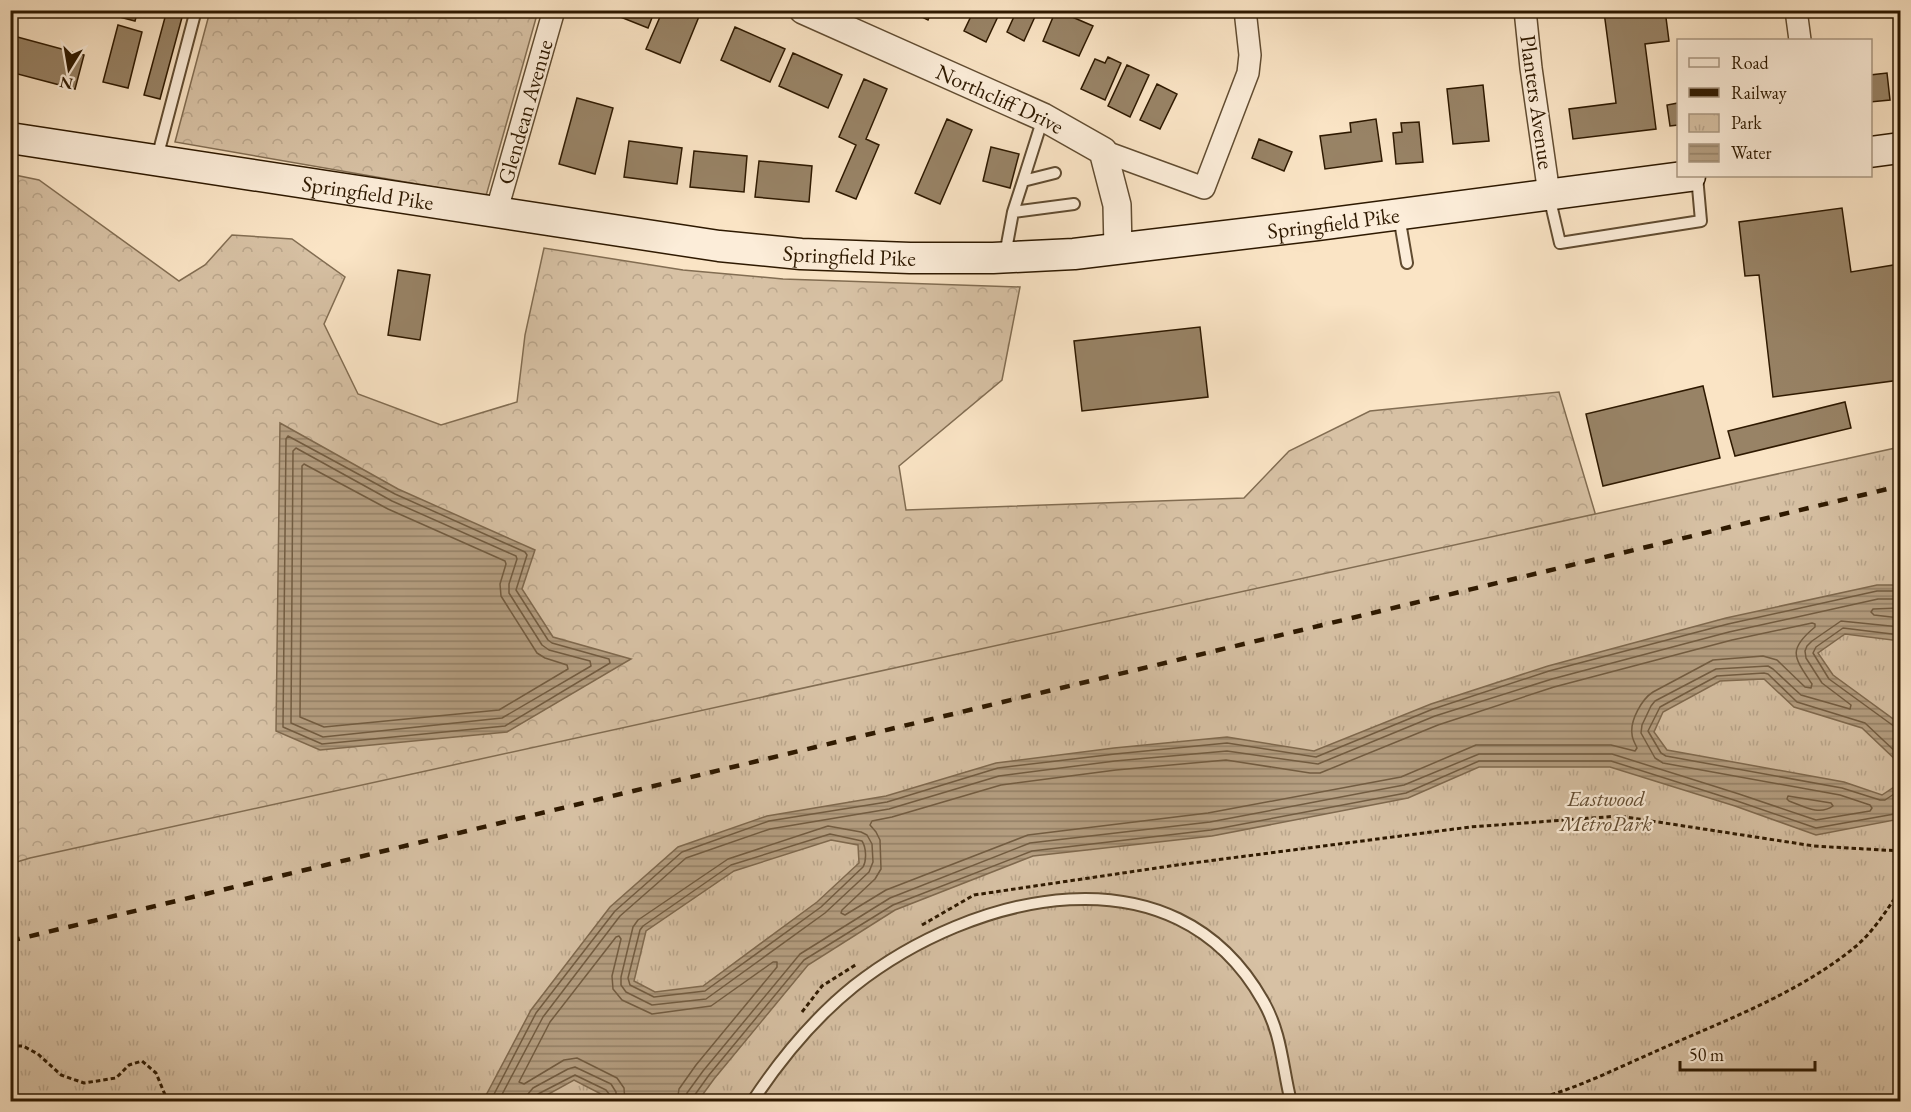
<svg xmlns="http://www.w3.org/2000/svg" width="1911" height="1112" font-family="'EB Garamond',serif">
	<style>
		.forest { fill: url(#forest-crowns); stroke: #826d52; stroke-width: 1.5 }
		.park { fill: url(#park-tufts); stroke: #826d52; stroke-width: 1.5 }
		.water { fill: url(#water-rules); stroke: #7f694e; stroke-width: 1.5; fill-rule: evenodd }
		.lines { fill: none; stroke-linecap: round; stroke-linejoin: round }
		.shore { stroke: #725c41; stroke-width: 1.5 }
		.building { fill: #988366; stroke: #2e1900; stroke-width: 1.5 }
		.service-casing { stroke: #614c31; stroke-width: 14 }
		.minor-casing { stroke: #614c31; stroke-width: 24 }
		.tertiary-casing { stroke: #614c31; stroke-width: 30 }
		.secondary-casing { stroke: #2e1900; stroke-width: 33 }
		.path { stroke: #2e1900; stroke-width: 3; stroke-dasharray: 4.5 3; stroke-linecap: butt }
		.service { stroke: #fcedd9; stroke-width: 10 }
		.minor { stroke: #fcedd9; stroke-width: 21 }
		.tertiary { stroke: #fcedd9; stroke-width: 27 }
		.secondary { stroke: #fcedd9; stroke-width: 30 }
		.rail { stroke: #2e1900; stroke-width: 4.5; stroke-dasharray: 10 10; stroke-linecap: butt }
		.labels { text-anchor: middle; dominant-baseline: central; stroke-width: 4.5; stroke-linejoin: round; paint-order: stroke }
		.street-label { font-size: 22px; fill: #2e1900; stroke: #fcedd9 }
		.park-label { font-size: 22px; font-style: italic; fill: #614b31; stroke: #fcedd9 }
	</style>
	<defs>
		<pattern id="forest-crowns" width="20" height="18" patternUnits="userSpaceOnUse" patternTransform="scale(1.5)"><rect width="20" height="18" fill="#d7c1a4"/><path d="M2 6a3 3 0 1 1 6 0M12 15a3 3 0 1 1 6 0" fill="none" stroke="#b9a58b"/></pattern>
		<pattern id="park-tufts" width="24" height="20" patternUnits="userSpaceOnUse" patternTransform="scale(1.5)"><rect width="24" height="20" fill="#d7c1a4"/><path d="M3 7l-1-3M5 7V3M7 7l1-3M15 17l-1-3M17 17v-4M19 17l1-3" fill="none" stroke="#b9a58b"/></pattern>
		<pattern id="water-rules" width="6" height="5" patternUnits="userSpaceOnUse" patternTransform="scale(1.5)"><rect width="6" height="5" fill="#b59f82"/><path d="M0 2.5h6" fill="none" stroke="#948168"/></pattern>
	</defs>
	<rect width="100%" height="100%" fill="#fae4c5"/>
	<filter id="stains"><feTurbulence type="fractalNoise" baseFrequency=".00333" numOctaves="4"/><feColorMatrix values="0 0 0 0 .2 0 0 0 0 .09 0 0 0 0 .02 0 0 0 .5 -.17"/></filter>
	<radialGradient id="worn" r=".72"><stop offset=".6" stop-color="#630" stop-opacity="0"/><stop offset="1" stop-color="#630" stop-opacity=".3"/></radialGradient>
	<path class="forest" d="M210,11H538L486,196L175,142Z
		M10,174L39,180L179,281L205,265L232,235L292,239L345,277L324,324L358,394L441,425L517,402L525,335L544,248L683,270L783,279L1020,287L1002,380L899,466L906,510L1244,498L1289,451L1370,411L1559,392L1604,543L11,927Z"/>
	<path class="park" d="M1900,447V1101H11L10,864L30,858Z"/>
	<path class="water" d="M280,423L398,489L535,550L522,589L553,637L631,659L507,732L320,750L276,731Z
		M1877,585H1900V641L1845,634L1818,653L1833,675L1900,724V819L1816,835L1735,806L1610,767H1479L1408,798L1212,836L1033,856L895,910L808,965L714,1079L698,1101H603V1095L574,1080L536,1101H483L531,1010L610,907L678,847L767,816L886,796L996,763L1114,748L1227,737L1314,751L1431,704L1548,666L1726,618ZM1764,679L1794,707L1862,728L1900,764L1897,785L1882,795L1844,782L1667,750L1654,732L1663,712L1720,681ZM831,840L858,845L859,863L817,902L703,986L655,992L634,981L646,931L734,871Z"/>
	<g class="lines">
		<path class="shore" d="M288,436L395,494L525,552L527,555L516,590L548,640L552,643L609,659L610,663L505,726L322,744L283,727L286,439Z
			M296,448L392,501L516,556L517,559L509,584V593L542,645L549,650L590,661L591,666L502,718L323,737L291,723L293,451Z
			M304,464L388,509L505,561L506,564L500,584L501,596L537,653L545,658L567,665L568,669L499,710L324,727L300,717L302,466Z
			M1900,608L1873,609L1871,612L1874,615L1900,618
			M1812,623L1815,624V627C1787,650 1794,657 1812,684L1811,688L1805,687L1777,660L1763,656L1713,660L1653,692C1642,699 1630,720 1632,734C1632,739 1635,743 1637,748L1635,751L1611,745H1476L1401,777L1208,813L1028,835L886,890L845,915L841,913L842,910L875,879L881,869L880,840L876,832L870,825L872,821L892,817L1001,785L1116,770L1226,760L1310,773H1320L1438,725L1554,687L1732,640Z
			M1900,635L1843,628L1816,647L1813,653L1829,679L1895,727L1900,728
			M1900,756L1865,723L1797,702L1768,674L1764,673L1717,676L1660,707L1648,731L1661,753L1666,756L1842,788L1880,800H1885L1900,790
			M1788,796L1831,803L1833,806C1819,816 1803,806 1789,801L1787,799Z
			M828,826L861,832L867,835L872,844L873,862L869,872L825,913L706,999L652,1005L626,992L621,985V977L633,927L638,920L728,859Z
			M830,834L862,841C866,847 867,860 863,867L821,907L705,991L654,997L630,985L628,978L640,930L643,926L731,865Z
			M490,1102L536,1013L615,911L682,852L769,821L887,802L998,768L1115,754L1227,743L1316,757L1433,709L1549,671L1728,624L1877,591H1900
			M498,1102L543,1017L620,916L686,858L770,829L889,809L999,776L1115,761L1227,751L1318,764L1435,716L1552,679L1729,632L1878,599H1900
			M527,1102L528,1094L533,1088L568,1069L575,1067L611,1084L616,1092V1102
			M534,1102L535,1097L538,1094L575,1075L606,1090L609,1094V1102
			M625,1102L624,1088L617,1078L577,1058L564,1060L524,1084L519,1082L550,1022L616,937L619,936L621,939L612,976L613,989L622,1000L652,1014L711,1006L773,962H777V967L696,1065L679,1089L677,1102
			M686,1102L687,1093L703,1071L800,954L890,898L1030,843L1210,822L1404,785L1479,754H1612L1739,794L1816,820L1870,811L1872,808L1870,805L1840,795L1663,763L1655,758L1641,733L1642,725L1651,706L1655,701L1716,669L1768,666L1773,669L1801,695L1850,709L1851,705L1822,683L1806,658L1805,651L1807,646L1812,641L1841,621L1900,627
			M693,1102L694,1096L709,1075L804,960L893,905L1032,851L1211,830L1406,793L1479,761H1611L1737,801L1816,828L1900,813"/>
	</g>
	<path class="building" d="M109,10H138L135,21L108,14Z
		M167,10H184L160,99L144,95Z
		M603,10H655L648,28Z
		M663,10H693L700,14L680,63L646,49Z
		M908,10H932L928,20Z
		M974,10H1001L986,42L964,31Z
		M1017,10H1038L1024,41L1007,32Z
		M1056,10L1093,26L1079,56L1043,41Z
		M1280,10H1313V11L1281,15Z
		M1620,10H1665L1669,41L1645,44L1656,129L1573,139L1569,109L1616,103L1604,12Z
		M118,25L142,32L128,88L103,82Z
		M735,27L785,49L770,82L721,60Z
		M10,35L84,55L75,89L10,72Z
		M793,53L842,75L828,108L779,86Z
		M1108,57L1121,63L1105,100L1081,89L1095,59L1105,63Z
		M1127,65L1149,75L1130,117L1108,106Z
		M1887,73L1890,100L1870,102V75Z
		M1900,74V102H1897L1894,75Z
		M864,79L887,89L866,139L879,145L856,199L836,191L856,145L839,137Z
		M1157,84L1177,94L1160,129L1140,120Z
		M1483,85L1489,141L1453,144L1447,89Z
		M577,98L613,108L595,174L559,164Z
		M1678,103V125L1670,126L1667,105Z
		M947,119L972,130L940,204L915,193Z
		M1376,119L1382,161L1325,169L1320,136L1351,132L1350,123Z
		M1419,122L1423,162L1396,164L1393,133L1402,132L1401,123Z
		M1259,139L1292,152L1284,171L1252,158Z
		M629,141L682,148L677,184L624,177Z
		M991,147L1019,154L1010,188L983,181Z
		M694,151L747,156L744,192L690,187Z
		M759,161L812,166L809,202L755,197Z
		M1842,208L1851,272L1900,264V380L1773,397L1759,275L1745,276L1739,222Z
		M398,270L430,275L420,340L388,335Z
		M1200,327L1208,397L1082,411L1074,341Z
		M1703,386L1720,458L1603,486L1586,414Z
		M1845,402L1851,428L1735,456L1728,431Z"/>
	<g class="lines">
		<g class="service-casing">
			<path id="service" d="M1043,118L1023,181L1055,173
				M157,158L196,10
				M1549,196L1560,243L1701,221L1697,176
				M1013,212L1023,181
				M1399,216L1407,263
				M1005,255L1013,212L1074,204
				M752,1102C781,1058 813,1019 854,986C972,893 1174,843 1263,1001C1282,1034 1282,1066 1291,1102"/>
		</g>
		<g class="minor-casing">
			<path id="minor" d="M1525,10L1531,68L1549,194
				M1796,10L1800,40
				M1103,151L1204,188L1248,73L1250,55L1245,10
				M496,213L554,10"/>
		</g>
		<g class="tertiary-casing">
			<g id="tertiary">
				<path id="s1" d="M803,10L1043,117L1103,151L1117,205L1118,249"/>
			</g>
		</g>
		<g class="secondary-casing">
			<g id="secondary">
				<path id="s2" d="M10,138L719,246L801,254L910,258H993L1074,254L1317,225L1690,176"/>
				<path d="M1870,152L1900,148"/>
			</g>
		</g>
		<path class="path" d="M922,925L974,895L1177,865L1470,827L1619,816L1814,846L1900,851
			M802,1012L822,986L857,964
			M10,1046H23L38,1054L61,1075L84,1083L116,1078L129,1065L142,1061L156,1073L168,1102
			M1522,1102C1566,1094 1613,1070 1654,1052C1721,1022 1798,994 1855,947C1874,931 1887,910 1900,890"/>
		<use href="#service" class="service"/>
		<use href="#minor" class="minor"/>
		<use href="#tertiary" class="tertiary"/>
		<use href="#secondary" class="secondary"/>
		<path class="rail" d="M10,941L1900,486"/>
	</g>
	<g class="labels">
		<g class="street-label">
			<text stroke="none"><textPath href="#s1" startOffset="216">Northcliff Drive</textPath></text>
			<text transform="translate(1537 102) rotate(82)">Planters Avenue</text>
			<text transform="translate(525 112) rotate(-74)">Glendean Avenue</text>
			<text stroke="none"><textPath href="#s2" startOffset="362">Springfield Pike</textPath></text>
			<text stroke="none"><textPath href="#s2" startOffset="1334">Springfield Pike</textPath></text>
			<text stroke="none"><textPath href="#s2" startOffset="848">Springfield Pike</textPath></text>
		</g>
		<g class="park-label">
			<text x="1606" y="798">Eastwood<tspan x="1606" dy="25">MetroPark</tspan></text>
		</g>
	</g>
	<rect width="1911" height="1112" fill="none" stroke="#fae4c5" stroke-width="36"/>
	<rect x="12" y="12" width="1887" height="1088" fill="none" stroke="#2e1900" stroke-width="3"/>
	<rect x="18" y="18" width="1875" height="1076" fill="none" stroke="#2e1900" stroke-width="1.5"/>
	<rect x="1677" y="39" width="195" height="138" fill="#fcedd9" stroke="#aa9882" stroke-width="1.5"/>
	<rect x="1689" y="58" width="30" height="9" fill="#fcedd9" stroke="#aa9882" stroke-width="1.5"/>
	<text x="1731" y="69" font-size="18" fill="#2e1900">Road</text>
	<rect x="1689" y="88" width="30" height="9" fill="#2e1900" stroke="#aa9882" stroke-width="1.5"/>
	<text x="1731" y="99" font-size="18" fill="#2e1900">Railway</text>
	<rect x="1689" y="114" width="30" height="18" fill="url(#park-tufts)" stroke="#aa9882" stroke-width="1.5"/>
	<text x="1731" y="129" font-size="18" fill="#2e1900">Park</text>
	<rect x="1689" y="144" width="30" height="18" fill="url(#water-rules)" stroke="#aa9882" stroke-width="1.5"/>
	<text x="1731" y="159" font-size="18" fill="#2e1900">Water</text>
	<g transform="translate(69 69) rotate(191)" stroke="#fcedd9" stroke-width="4.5" paint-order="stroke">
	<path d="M0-4.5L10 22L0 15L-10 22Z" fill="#2e1900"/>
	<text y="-9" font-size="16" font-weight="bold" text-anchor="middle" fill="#2e1900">N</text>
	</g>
	<path d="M1680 1061v9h135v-9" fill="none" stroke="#2e1900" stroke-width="3"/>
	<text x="1689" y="1061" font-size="18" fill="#2e1900" stroke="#fcedd9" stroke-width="4.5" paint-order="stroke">50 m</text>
	<rect width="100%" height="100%" filter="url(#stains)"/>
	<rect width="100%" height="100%" fill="url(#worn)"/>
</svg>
